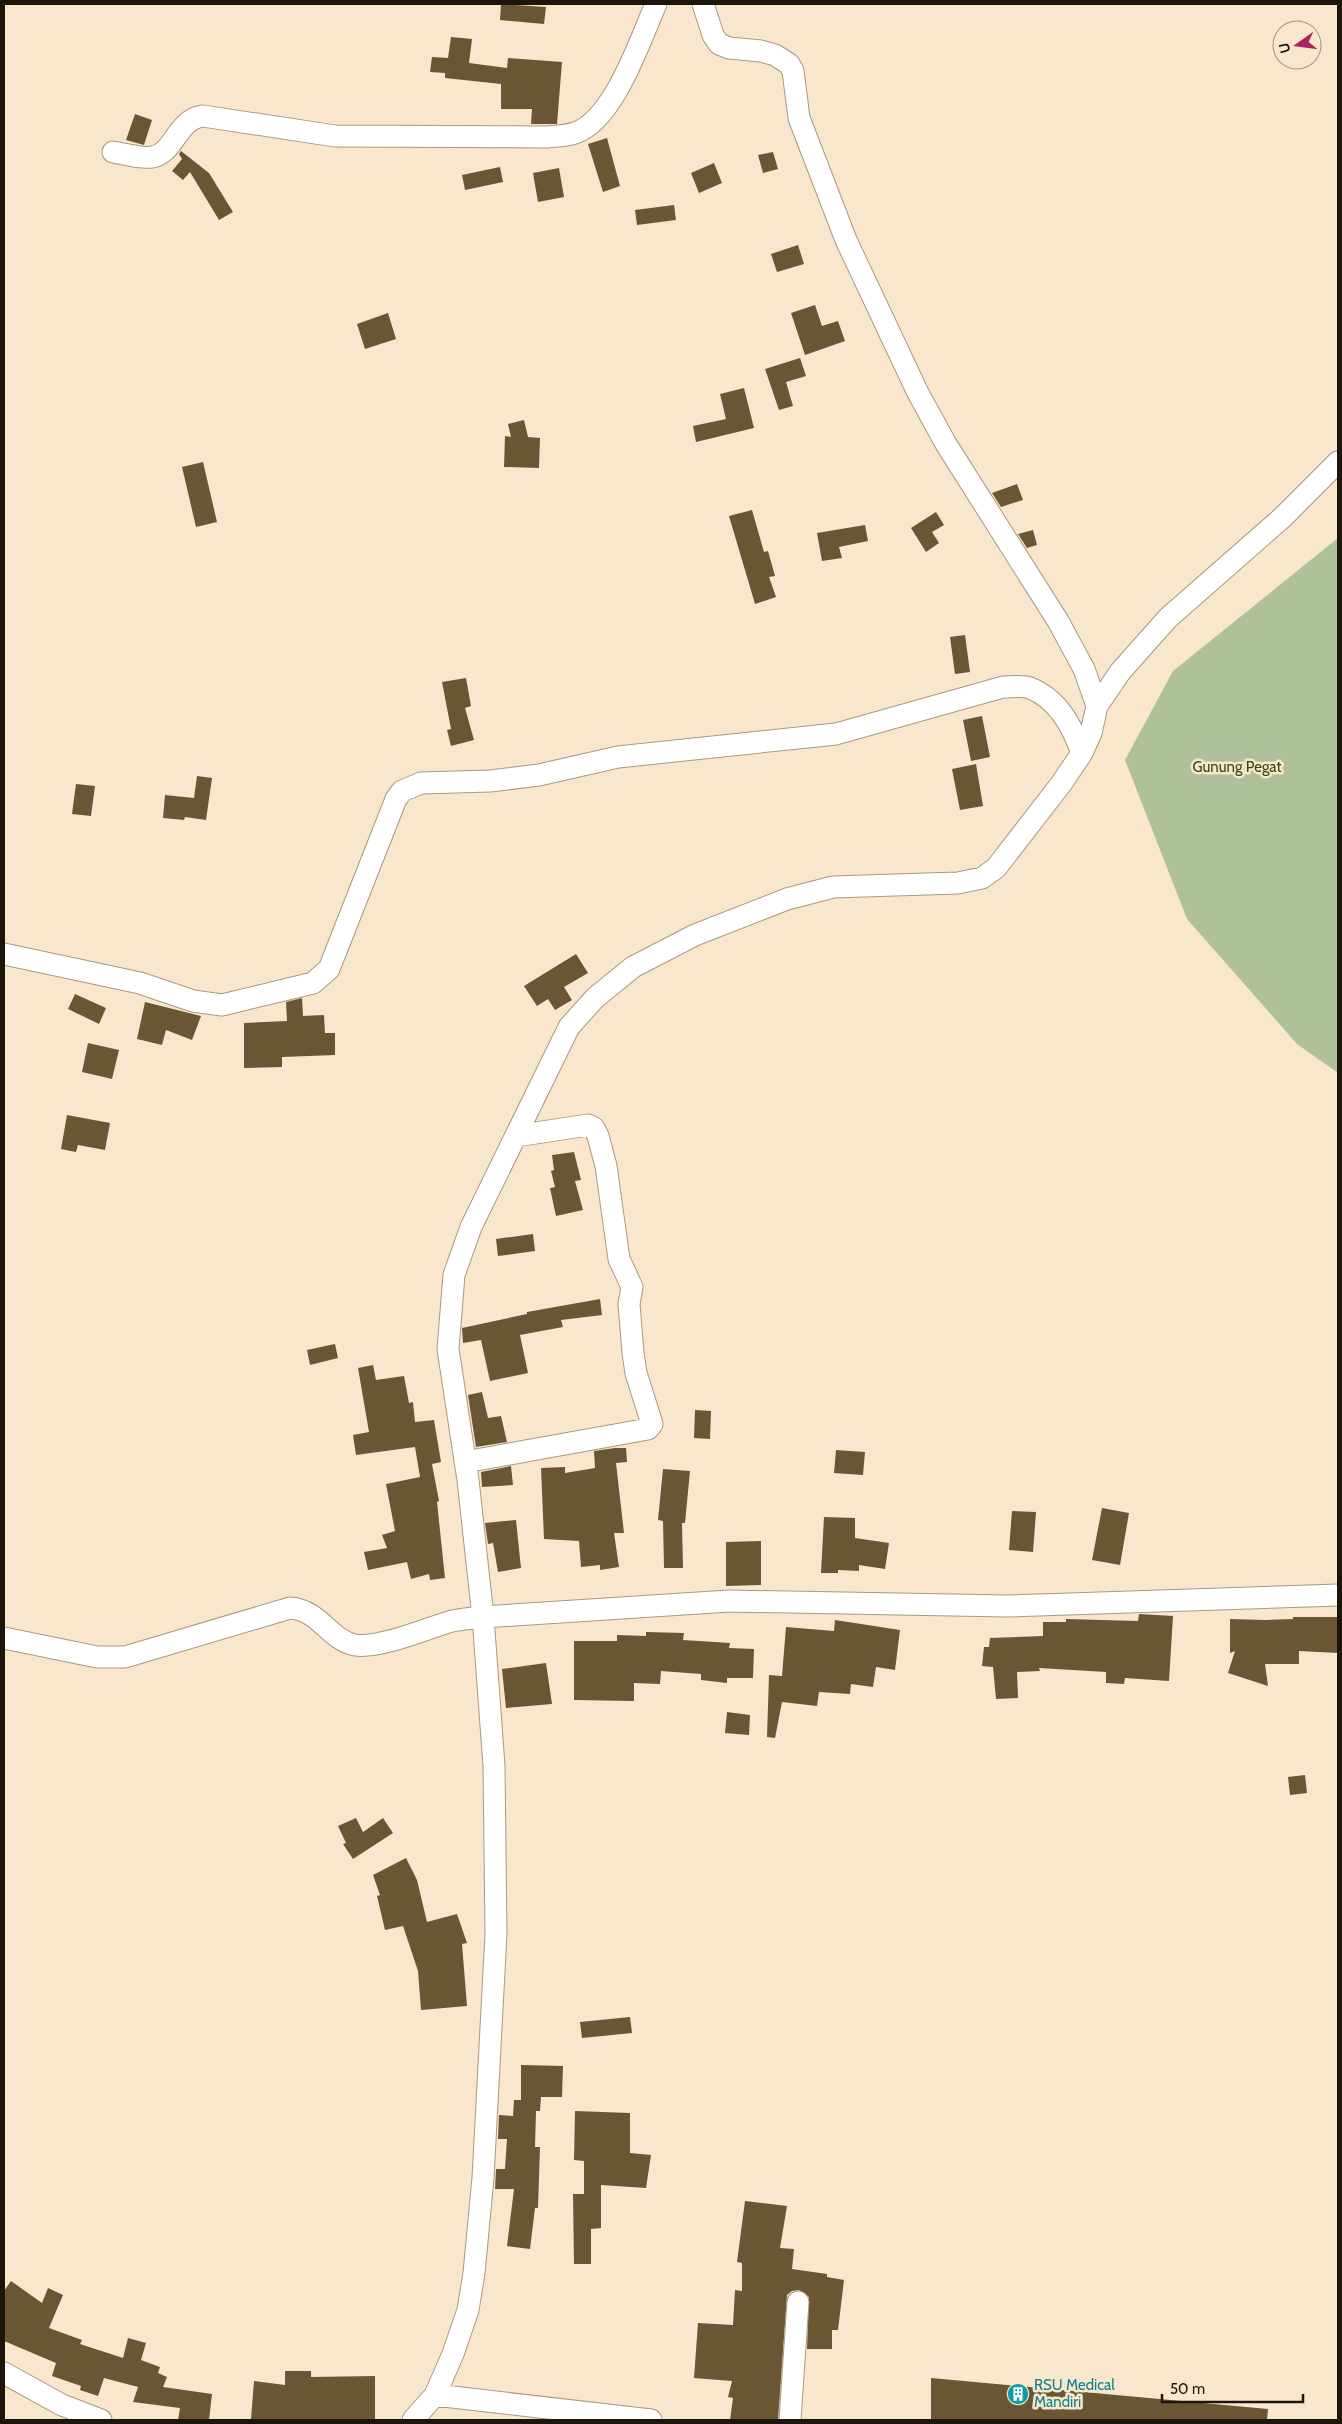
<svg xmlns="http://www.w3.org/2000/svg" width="1342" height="2424" font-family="Cabin,sans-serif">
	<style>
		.forest { fill: #afc19a }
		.building { fill: #6b5633 }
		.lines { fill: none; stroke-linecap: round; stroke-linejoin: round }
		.minor-casing { stroke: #a89980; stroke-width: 23 }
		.minor { stroke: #fff; stroke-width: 21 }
		.labels { text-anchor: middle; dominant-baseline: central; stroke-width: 5; stroke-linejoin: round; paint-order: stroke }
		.park-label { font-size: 15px; fill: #33480b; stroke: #f8e7cd }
		.culture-label { font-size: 15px; fill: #0d838f; stroke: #f8e7cd; text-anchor: start }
	</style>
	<rect width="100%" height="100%" fill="#f8e7cd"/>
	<path class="forest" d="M1338,538V1073L1297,1044L1187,919L1125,760L1173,671Z"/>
	<path class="building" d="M501,4L546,7L544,24L500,20Z
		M451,37L472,39L469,63L507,68L508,58L562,62L557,124H531L532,109H501V84L445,78V73L430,72L432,57L448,58Z
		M135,114L152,120L144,145L126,140Z
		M607,138L620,186L603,192L588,144Z
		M181,151L209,173L233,212L219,220L190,172L183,180L172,171L182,159L179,154Z
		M773,152L778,169L763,173L758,155Z
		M714,163L722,183L699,193L691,173Z
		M500,167L503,182L465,190L462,175Z
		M559,168L564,197L538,202L533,173Z
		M674,205L676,220L637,225L635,210Z
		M798,245L804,264L777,272L771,254Z
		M815,305L822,326L838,321L845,341L805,355L791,313Z
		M388,313L396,339L365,349L357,324Z
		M800,358L806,376L786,382L793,406L779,410L765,369Z
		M744,388L754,428L696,442L693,426L726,419L720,394Z
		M524,420L528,437L540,438L539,468L504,467L505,436L511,437L508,424Z
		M203,462L217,522L196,527L182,467Z
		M1017,484L1023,500L1001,507L992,493Z
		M752,510L764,552L768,551L775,576L769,577L776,597L755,604L729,516Z
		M936,512L944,525L932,532L939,543L926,552L911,528Z
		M865,525L868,541L839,547L842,558L822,561L817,533Z
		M1033,530L1037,545L1027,548L1018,534Z
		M965,635L970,672L955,674L950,637Z
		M466,678L471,706L465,708L474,740L451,746L447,730L451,729L442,682Z
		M982,716L990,757L971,761L963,720Z
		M976,764L983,806L960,810L952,769Z
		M197,776L212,778L206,820L185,817L184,820L163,818L165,795L194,798Z
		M76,784L95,786L91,816L72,814Z
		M576,954L588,973L564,987L572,1000L555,1010L548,999L537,1006L524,986Z
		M75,994L106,1008L99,1024L68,1009Z
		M302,998L303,1016L324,1015L325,1033H335V1055L282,1057V1067L244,1068V1023L287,1021L286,1002Z
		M145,1002L201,1016L192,1040L166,1030L162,1045L137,1039Z
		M88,1043L119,1050L112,1079L82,1072Z
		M67,1115L110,1123L105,1150L78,1145L76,1152L61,1149Z
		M574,1152L581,1180L575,1181L583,1210L556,1216L550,1188L555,1187L551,1171L554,1170L552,1155Z
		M533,1234L535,1251L498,1256L496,1239Z
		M600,1299L602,1315L561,1320L563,1327L520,1335L528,1373L490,1381L481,1340L463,1343L462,1328L527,1314V1312Z
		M335,1344L338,1358L310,1365L307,1350Z
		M373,1365L376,1380L404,1376L409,1403L413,1402L415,1422L434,1420L441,1462L432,1464L439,1501L437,1502L445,1578L430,1580L429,1574L411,1579L407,1562L368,1570L364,1552L387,1548L382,1535L395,1531L386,1484L420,1477L415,1447L356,1455L353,1435L369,1432L358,1368Z
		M482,1392L488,1418L501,1416L507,1442L476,1447L468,1395Z
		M695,1410L711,1411L710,1439L694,1438Z
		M615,1448H626L627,1462L616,1463L624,1533H614L619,1567L600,1570V1565L581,1567L579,1541L544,1539L541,1468L565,1467V1473L595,1468L594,1451Z
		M836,1450L865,1452L863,1475L834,1473Z
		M511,1466L513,1485L482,1487L481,1472Z
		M663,1469L690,1471L685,1523H682L683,1568H664L663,1521L658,1520Z
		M1102,1508L1129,1513L1120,1565L1092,1560Z
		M1012,1511L1036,1512L1033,1552L1009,1550Z
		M824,1517L855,1518V1538L889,1543L885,1569L859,1565V1571L838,1570V1573H821Z
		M516,1520L521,1568L498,1572L493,1543L488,1544L485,1523Z
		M761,1541V1585L726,1586V1542Z
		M1139,1614L1173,1616L1169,1681L1125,1678L1124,1684L1106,1683V1672L1039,1668L1040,1671L1017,1672L1018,1698L996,1699L993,1667L982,1666L984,1647H989L990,1638L1043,1636V1622H1066V1619L1138,1621Z
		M1293,1617H1338V1653L1299,1651V1664H1265L1268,1686L1228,1673L1235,1651L1230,1653V1619L1265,1620L1293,1619Z
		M835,1620L900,1630L895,1670L876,1667L873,1687L851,1684L850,1694L819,1692L817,1706L782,1702L775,1738L767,1737L769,1675L782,1676L786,1627L834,1631Z
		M646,1632L684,1633L683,1640L730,1643L729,1648L754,1649L753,1678H727V1683L701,1680V1674L661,1671L660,1684L634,1683V1701L574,1700V1641H617V1635L646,1636Z
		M546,1663L552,1704L506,1708L502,1669Z
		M727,1712L750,1715L749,1735L725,1733Z
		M1305,1775L1307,1793L1290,1795L1288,1777Z
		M356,1818L363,1832L383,1818L393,1833L353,1859L343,1844L346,1843L338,1826Z
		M406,1858L417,1880L427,1922L457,1914L467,1943L462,1944L467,2006L421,2010L418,1971L403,1926L385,1930L377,1896L380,1895L373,1875Z
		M630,2017L632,2033L582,2038L580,2022Z
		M521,2065L563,2066L562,2097H541L540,2111H536L535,2147H540L538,2208H535L530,2249L507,2246L514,2189H495L496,2169H505L507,2139H498L499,2115L513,2116L514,2100H521Z
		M575,2111L630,2113V2153L651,2155L646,2188L601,2185V2228L591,2229V2264H574L573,2194H584V2161L574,2160Z
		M745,2201L787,2206L780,2248L794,2249L792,2269L827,2274V2277L844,2280L838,2330H832V2349H807L809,2297L799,2290L792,2291L787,2295L778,2420H730L733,2398L728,2397L732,2381L694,2378L698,2323L733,2325L735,2290L742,2291V2263L737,2262Z
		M11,2281L42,2303L48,2288L63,2295L49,2328L82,2340L80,2344L123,2358L128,2338L146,2343L141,2360L160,2367L158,2373L167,2377L163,2387L212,2394L209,2420H178L180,2408L133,2402L138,2387L104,2378L98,2396L80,2390L81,2386L52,2376L56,2363L4,2341V2291Z
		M285,2371H311V2377L375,2376V2420L251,2419L254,2381L285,2385Z
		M931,2378L1268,2409L1267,2420H931Z"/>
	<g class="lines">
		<g class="minor-casing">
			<path id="minor" d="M113,152C125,154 141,159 152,157C174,154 177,119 203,116L335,136L548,137C557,136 566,136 575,133C614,120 640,40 656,4
				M1097,706L1120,672L1168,618L1283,517L1338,462
				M4,954L140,983L193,1001L222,1005L313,983L329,969L396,799L402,791L421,783L490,781L539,775L618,757L836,734L1003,687C1011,687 1022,685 1030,688C1058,699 1072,726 1082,753
				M465,1462L648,1429L652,1424L636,1373L633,1353L629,1304L632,1287L619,1259L606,1166L598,1136L594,1128L588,1125L516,1136
				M4,1638L97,1657H125L290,1608C320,1610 329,1640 355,1645C379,1649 428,1628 452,1621C462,1619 473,1618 483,1617L729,1601L1007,1606L1338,1595
				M4,2373L62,2405L101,2420
				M435,2395L651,2420
				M413,2420L435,2395L453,2354L468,2310L474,2273L483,2178L496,1934L494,1766L483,1617L468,1480L448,1349L454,1275L471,1227L569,1027L595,998L633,967L695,935L787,899L833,887L958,883L982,878L996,868L1061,784L1082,753L1091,733L1097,706L1084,669L1058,621L946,444L918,393L846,240L799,118L793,71L789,64L775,55L761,51L729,48L719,44L713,35L703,4
				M790,2420L798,2302"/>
		</g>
		<use href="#minor" class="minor"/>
	</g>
	<defs>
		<g id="building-disc" transform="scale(1.125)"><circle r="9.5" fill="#0f9aa8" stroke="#f8e7cd"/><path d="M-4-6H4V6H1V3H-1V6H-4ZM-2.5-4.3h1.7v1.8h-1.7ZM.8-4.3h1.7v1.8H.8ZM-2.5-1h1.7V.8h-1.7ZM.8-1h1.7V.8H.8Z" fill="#fff"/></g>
	</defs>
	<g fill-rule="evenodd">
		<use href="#building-disc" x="1018" y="2394"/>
	</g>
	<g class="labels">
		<g class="park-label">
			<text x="1237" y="767">Gunung Pegat</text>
		</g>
		<g class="culture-label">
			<text x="1034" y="2385">RSU Medical<tspan x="1034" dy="17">Mandiri</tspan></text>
		</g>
	</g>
	<rect width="1342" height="2424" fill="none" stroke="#1b150c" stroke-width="10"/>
	<g transform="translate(1297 45) rotate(256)"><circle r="24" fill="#f8e7cd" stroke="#a09380"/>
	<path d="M0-4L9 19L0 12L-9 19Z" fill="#ad2261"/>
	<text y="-8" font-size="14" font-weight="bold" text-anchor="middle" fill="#1b150c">U</text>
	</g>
	<path d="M1162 2394v8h141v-8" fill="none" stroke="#1b150c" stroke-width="2.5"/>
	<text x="1170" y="2394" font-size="15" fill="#1b150c" stroke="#f8e7cd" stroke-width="4" paint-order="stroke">50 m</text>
</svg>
